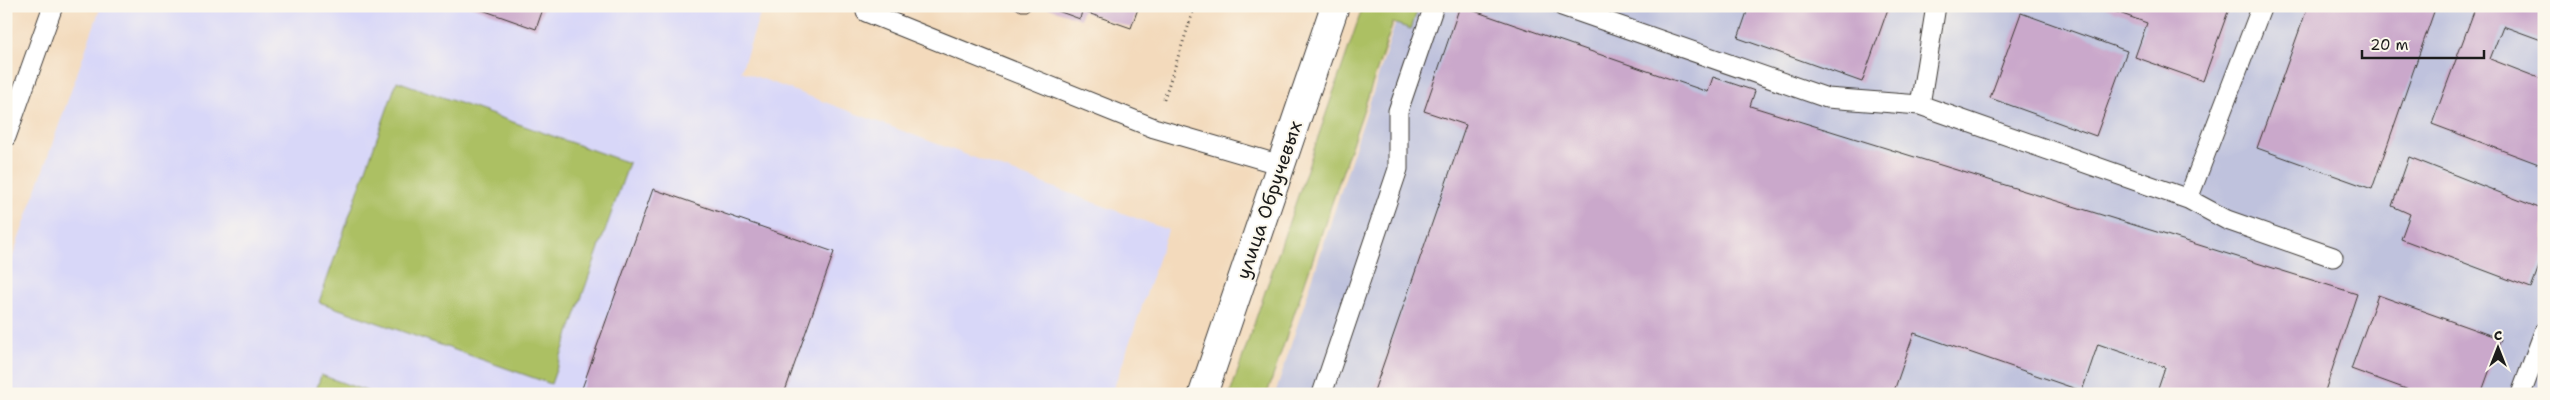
<svg xmlns="http://www.w3.org/2000/svg" width="2550" height="400" font-family="'Shantell Sans',sans-serif">
	<style>
		.built { fill: #d8d7f8 }
		.industrial { fill: #bfc2dd }
		.green { fill: #acc064; stroke: #646e40 }
		.building { fill: #caa8cb }
		.lines { fill: none; stroke-linecap: round; stroke-linejoin: round }
		.lane-casing { stroke: #3c3834; stroke-width: 21 }
		.street-casing { stroke: #3c3834; stroke-width: 30 }
		.path { stroke: #3c3834; stroke-width: 3; stroke-dasharray: 1 4; stroke-linecap: butt }
		.lane { stroke: #fff; stroke-width: 19 }
		.street { stroke: #fff; stroke-width: 28 }
		.labels { text-anchor: middle; dominant-baseline: central; stroke-width: 4; stroke-linejoin: round; paint-order: stroke }
		.street-label { font-size: 19px; fill: #1c1c1c; stroke: #fbf7ec }
	</style>
	<rect width="100%" height="100%" fill="#fbf7ec"/>
	<filter id="ink" filterUnits="userSpaceOnUse"><feTurbulence type="fractalNoise" baseFrequency=".02" numOctaves="2"/><feDisplacementMap in="SourceGraphic" scale="10" xChannelSelector="R" yChannelSelector="G"/><feConvolveMatrix kernelMatrix="1 2 1 2 8 2 1 2 1" color-interpolation-filters="sRGB"/></filter>
	<filter id="wash" filterUnits="userSpaceOnUse"><feTurbulence type="fractalNoise" baseFrequency=".0096" numOctaves="4" result="noise"/><feDisplacementMap in="SourceGraphic" scale="20" xChannelSelector="R" yChannelSelector="G"/><feGaussianBlur stdDeviation="1.12" result="paint"/><feColorMatrix in="noise" values="0 0 0 0 0 0 0 0 0 0 0 0 0 0 0 0 0 1.4 0 .05"/><feComposite in="paint" operator="in"/></filter>
	<g filter="url(#wash)">
		<rect width="100%" height="100%" fill="#f3dabc"/>
		<path class="built" d="M101,6H763L741,71L1168,230L1112,394H6V275Z"/>
		<path class="industrial" d="M1401,6H2544V394H1275Z"/>
		<path class="green" d="M1363,6H1419L1411,29L1393,23L1267,394H1230Z
			M397,81L629,163L551,384L319,302Z
			M321,375L374,394H315Z"/>
		<g id="blocks">
			<path class="building" d="M471,6H544L536,29Z
				M1013,6H1033L1026,11H1020Z
				M1044,6H1139L1131,28L1082,11L1080,19Z
				M1460,6L1708,92L1713,77L1755,91L1750,106L2357,294L2324,394H2156L2165,367L2098,344L2082,391L1914,333L1893,394H1373L1466,125L1424,111Z
				M1749,6H1889L1862,82L1738,38Z
				M2100,6H2230L2203,81L2135,57L2147,23Z
				M2308,6H2436L2372,189L2257,148Z
				M2476,6H2544V41L2503,26L2490,59L2544,80V166L2432,124Z
				M2021,13L2127,51L2096,136L1990,98Z
				M2409,157L2544,210V253L2531,288L2401,239L2410,214L2392,206Z
				M653,189L834,252L784,394H580Z
				M2378,295L2501,339L2481,394H2420L2351,369Z"/>
		</g>
	</g>
	<g filter="url(#ink)">
		<use href="#blocks" fill-opacity="0" stroke="#3c3834" stroke-width="1"/>
		<g class="lines">
			<g class="lane-casing">
				<path id="lane" d="M868,6L866,12L1154,128L1281,165
					M1562,6L1827,98L1920,105L2188,199L2262,6
					M1920,105L1936,6
					M6,137L53,6
					M2188,199L2227,220L2333,257
					M1322,394L1398,169V111L1434,6
					M2521,394L2544,332"/>
			</g>
			<g class="street-casing">
				<path id="street" d="M1203,394L1335,6"/>
			</g>
			<path class="path" d="M1164,99L1195,6"/>
			<use href="#lane" class="lane"/>
			<use href="#street" class="street"/>
		</g>
	</g>
	<g class="labels">
		<g class="street-label">
			<text transform="translate(1269 200) rotate(-71)">улица Обручевых</text>
		</g>
	</g>
	<rect width="2550" height="400" fill="none" stroke="#fbf7ec" stroke-width="25"/>
	<g transform="translate(2498 348)" stroke="#fbf7ec" stroke-width="4" paint-order="stroke">
	<path d="M0-4L9 19L0 12L-9 19Z" fill="#1c1c1c"/>
	<text y="-8" font-size="14" font-weight="bold" text-anchor="middle" fill="#1c1c1c">С</text>
	</g>
	<path d="M2362 50v8h122v-8" fill="none" stroke="#1c1c1c" stroke-width="2.5"/>
	<text x="2370" y="50" font-size="15" fill="#1c1c1c" stroke="#fbf7ec" stroke-width="4" paint-order="stroke">20 m</text>
</svg>
